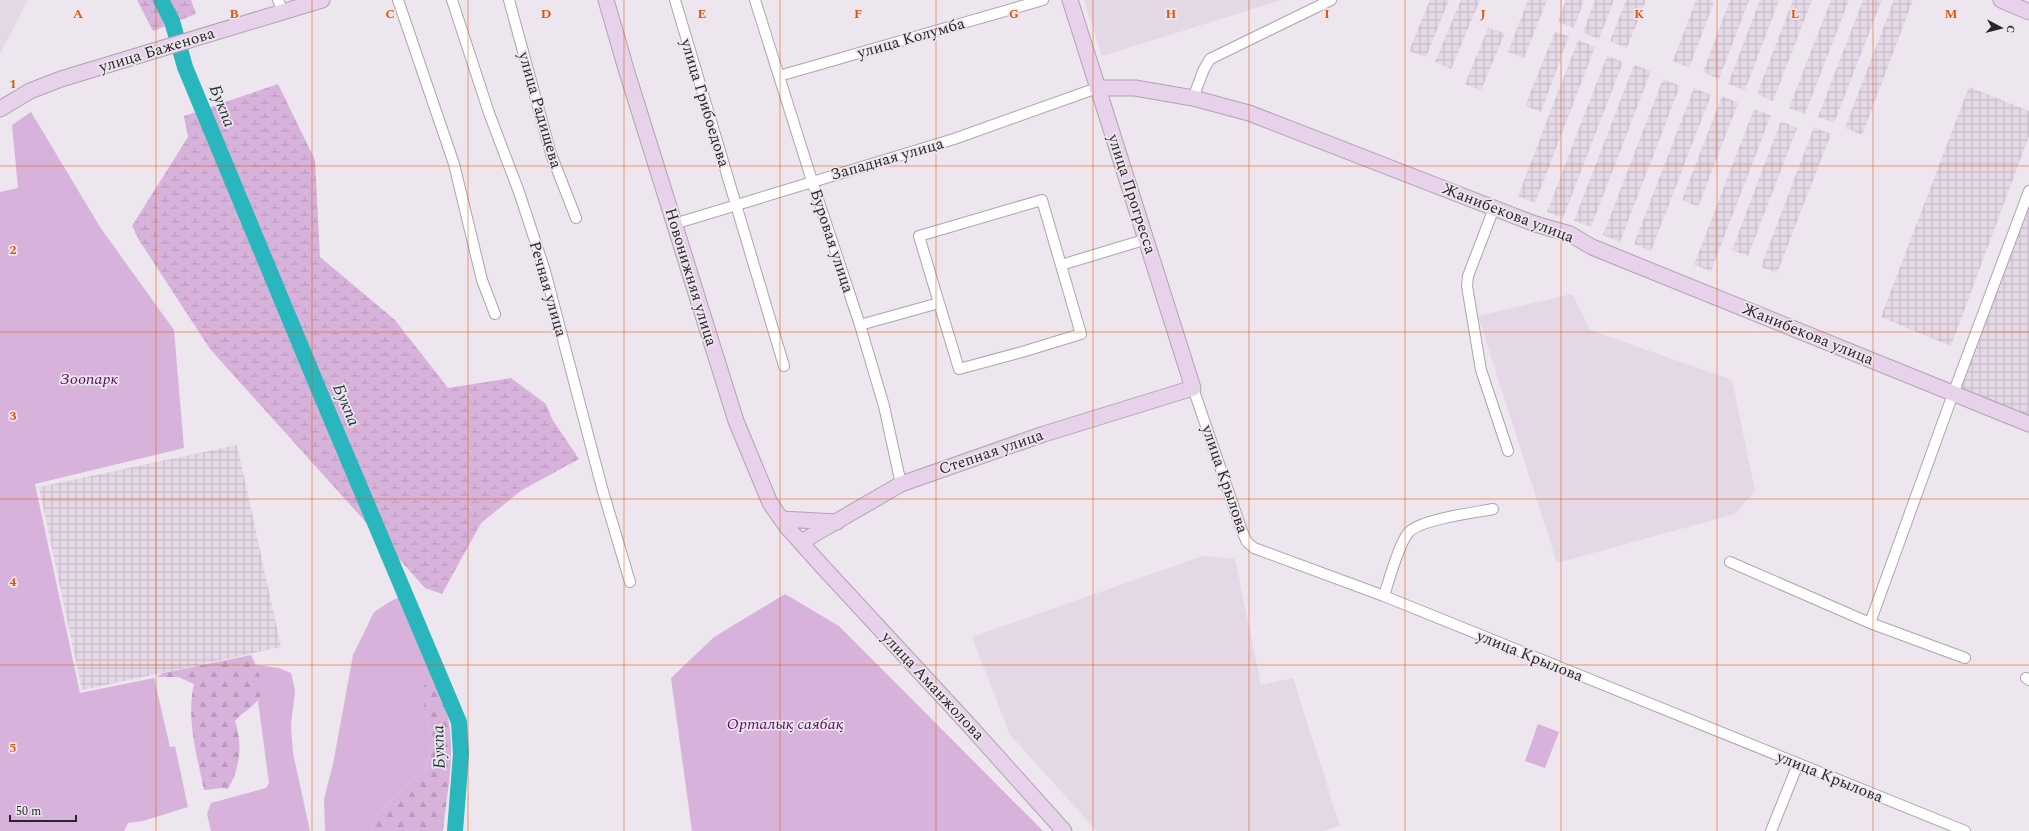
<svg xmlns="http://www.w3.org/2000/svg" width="2029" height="831" font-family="Spectral,serif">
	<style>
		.built { fill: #e4d7e6 }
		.industrial { fill: url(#industrial-grid) }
		.green { fill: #d7b3dc }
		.forest { fill: url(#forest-firs) }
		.wetland { fill: url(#wetland-marsh) }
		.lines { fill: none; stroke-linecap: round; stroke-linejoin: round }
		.river { stroke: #2ab6bd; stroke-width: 16 }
		.street-casing { stroke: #aca5ad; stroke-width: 12 }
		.secondary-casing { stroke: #aca5ad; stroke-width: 17 }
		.street { stroke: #fff; stroke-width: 10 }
		.secondary { stroke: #e8d2eb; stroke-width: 15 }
		.grid { fill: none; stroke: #de560d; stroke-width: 1; stroke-opacity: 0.55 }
		.labels { text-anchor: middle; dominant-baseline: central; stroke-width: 3.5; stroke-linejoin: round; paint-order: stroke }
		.street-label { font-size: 16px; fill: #292629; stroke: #ede6ee }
		.park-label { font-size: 16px; font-style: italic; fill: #540c5f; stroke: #ede6ee }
		.water-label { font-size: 17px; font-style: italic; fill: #1d3435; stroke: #ede6ee }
		.grid-label { font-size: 13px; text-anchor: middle; font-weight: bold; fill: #de560d; stroke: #ede6ee; stroke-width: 3.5; stroke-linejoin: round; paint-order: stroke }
	</style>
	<defs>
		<pattern id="industrial-grid" width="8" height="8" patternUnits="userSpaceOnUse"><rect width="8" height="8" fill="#e4d7e6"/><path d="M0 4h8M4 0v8" fill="none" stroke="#c4b8c5"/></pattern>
		<pattern id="forest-firs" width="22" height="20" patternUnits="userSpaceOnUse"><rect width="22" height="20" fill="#d7b3dc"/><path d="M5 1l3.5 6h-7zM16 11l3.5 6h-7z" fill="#b99abd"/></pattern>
		<pattern id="wetland-marsh" width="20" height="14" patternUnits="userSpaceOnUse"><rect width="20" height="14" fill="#d7b3dc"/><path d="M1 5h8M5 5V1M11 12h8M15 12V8" fill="none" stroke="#b99abd"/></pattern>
	</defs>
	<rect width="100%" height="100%" fill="#ede6ee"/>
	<path class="built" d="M0,0H28L0,54Z
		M1084,0H1282L1102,56Z
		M1572,294L1590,330L1732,380L1755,491L1735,514L1557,563L1478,316Z
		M1203,556L1235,559L1261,685L1293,678L1340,826L1322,831H1097L1010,735L972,637Z"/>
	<path class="industrial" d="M1430,0H1449L1426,57L1409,51Z
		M1461,0H1480L1451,69L1435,62Z
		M1528,0H1547L1524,58L1508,52Z
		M1566,0H1584L1574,28L1558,22Z
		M1595,0H1614L1599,39L1583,33Z
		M1626,0H1646L1627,48L1610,41Z
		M1696,0H1709L1714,2L1689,68L1673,61Z
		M1730,0H1749L1719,79L1703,72Z
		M1760,0H1779L1745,90L1728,84Z
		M1793,0H1812L1773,101L1757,94Z
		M1831,0H1849L1805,114L1789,108Z
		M1863,0H1882L1834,123L1818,117Z
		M1894,0H1913L1862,135L1845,128Z
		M1488,28L1505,33L1481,90L1465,84Z
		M1555,32L1569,36L1541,112L1525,106Z
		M1578,40L1595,47L1535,203L1518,196Z
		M1607,56L1623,62L1563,218L1547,212Z
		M1634,65L1651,71L1591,227L1574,221Z
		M1663,79L1680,86L1620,242L1603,235Z
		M1969,87L2029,111V136L1951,346L1881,317Z
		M1694,88L1711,95L1651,251L1634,244Z
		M1722,96L1738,103L1698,207L1682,200Z
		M1754,109L1771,115L1711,271L1694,265Z
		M1781,121L1797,128L1748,256L1732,250Z
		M1814,127L1831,134L1777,273L1761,267Z
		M2029,191V424L1953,394Z
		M237,445L281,647L82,690L39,487Z"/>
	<path class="green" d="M31,112L100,227L174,330L184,448L35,484L80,693L154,678L170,747L175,746L188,807L143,821L128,823L124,831H0V192L18,188L12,125Z
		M785,594L839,626L1043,831H692L671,678L714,637Z
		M402,596L438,689L430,678L425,714L433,737L426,768L379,811L372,831H325L324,799L333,764L353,655L374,612L391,601Z
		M256,665L279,668L291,673L295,690L291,725L293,753L310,831H211L207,814L211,803L266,788L269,783L258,701C262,688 260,678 256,665Z
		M1538,724L1559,732L1545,768L1525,761Z"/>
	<path class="forest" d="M251,655C257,667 268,691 256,702C249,710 243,712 235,721C243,745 240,768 228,789C219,787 213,790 204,790C197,756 186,719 194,684L178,677H157L163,673Z
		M430,678C464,722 448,780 443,831H372L379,811L426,768L433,737L425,714L422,688Z"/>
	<path class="wetland" d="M137,0H191L196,14L153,31Z
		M278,84L315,160L320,257L395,320L448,388L511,378L546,404L552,419L579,459L522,490L481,523L442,594L425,588L210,349L139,240L132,226L188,137L184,116Z"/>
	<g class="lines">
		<path class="river" d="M161,0L172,21L185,67L321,395L459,722L461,754L455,831"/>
		<g class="street-casing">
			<path id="street" d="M278,0L283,11
				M398,0L454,164L482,280L495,314
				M452,0L489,113L519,192L545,271L602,488L630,582
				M509,0L551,154L576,218
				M675,0L784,366
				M755,0L812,181L860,325L884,406L901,484
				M779,76L1043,0
				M1193,98L1204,69L1210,59L1331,0
				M1494,208L1468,276L1467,286L1481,370L1508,451
				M674,224L954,139L1097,88
				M1061,265L1147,239
				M860,325L939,303L959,369L1022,352L1081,334L1042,200L919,236L939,303
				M1193,388L1242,531L1247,542L1254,548L1384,596L1965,831
				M1730,562L1870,623L1965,658
				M1384,596C1389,580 1398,546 1408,533C1420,519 1473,513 1493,509
				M1870,623L1953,394L2029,191
				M2026,678L2029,680
				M1771,831L1798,764"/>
		</g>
		<g class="secondary-casing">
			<path id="secondary" d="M606,0L626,69L736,421L770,503L787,527L821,565L968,724L1064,831
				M2001,0L2029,12
				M1097,88H1135L1193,98L1249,113L1535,224L1570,234L1592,247L2029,424
				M0,109L30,91L61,79L322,0
				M781,519L837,522
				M801,542L901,484L1044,434L1193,388L1070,0"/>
		</g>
		<use href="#street" class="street"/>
		<use href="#secondary" class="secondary"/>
	</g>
	<path class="grid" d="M156,0V831M312,0V831M468,0V831M624,0V831M780,0V831M936,0V831M1093,0V831M1249,0V831M1405,0V831M1561,0V831M1717,0V831M1873,0V831M0,166H2029M0,332H2029M0,499H2029M0,665H2029"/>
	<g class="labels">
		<g class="street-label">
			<text transform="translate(911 38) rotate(-16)">улица Колумба</text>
			<text transform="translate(157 50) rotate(-17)">улица Баженова</text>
			<text transform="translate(705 103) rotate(73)">улица Грибоедова</text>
			<text transform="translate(540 110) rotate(74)">улица Радищева</text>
			<text transform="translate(887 159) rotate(-16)">Западная улица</text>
			<text transform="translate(1132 194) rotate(72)">улица Прогресса</text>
			<text transform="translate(1508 213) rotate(21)">Жанибекова улица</text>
			<text transform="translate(832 241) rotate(72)">Буровая улица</text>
			<text transform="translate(691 277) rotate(73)">Новонижняя улица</text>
			<text transform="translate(548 289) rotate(74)">Речная улица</text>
			<text transform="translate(1808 334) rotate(22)">Жанибекова улица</text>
			<text transform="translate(991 452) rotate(-19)">Степная улица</text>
			<text transform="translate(1225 479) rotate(71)">улица Крылова</text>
			<text transform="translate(1530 656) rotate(22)">улица Крылова</text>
			<text transform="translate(933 686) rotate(47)">улица Аманжолова</text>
			<text transform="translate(1830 777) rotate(22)">улица Крылова</text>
		</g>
		<g class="park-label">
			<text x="89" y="379">Зоопарк</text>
			<text x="785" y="724">Орталық саябақ</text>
		</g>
		<g class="water-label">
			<text transform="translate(222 106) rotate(68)">Букпа</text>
			<text transform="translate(346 405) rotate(67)">Букпа</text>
			<text transform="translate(439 747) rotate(-92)">Букпа</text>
		</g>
	</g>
	<g class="grid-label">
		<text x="78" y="18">A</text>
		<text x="234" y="18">B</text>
		<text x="390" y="18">C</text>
		<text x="546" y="18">D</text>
		<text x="702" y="18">E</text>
		<text x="858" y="18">F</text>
		<text x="1014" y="18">G</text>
		<text x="1171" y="18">H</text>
		<text x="1327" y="18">I</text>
		<text x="1483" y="18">J</text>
		<text x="1639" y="18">K</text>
		<text x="1795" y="18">L</text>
		<text x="1951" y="18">M</text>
		<text x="13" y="88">1</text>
		<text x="13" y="254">2</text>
		<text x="13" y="420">3</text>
		<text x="13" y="586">4</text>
		<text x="13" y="752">5</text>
	</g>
	<g transform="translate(2001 28) rotate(97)" stroke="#ede6ee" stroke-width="3" paint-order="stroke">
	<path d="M0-3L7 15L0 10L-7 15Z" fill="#292629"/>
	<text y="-6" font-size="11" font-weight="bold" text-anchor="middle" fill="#292629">С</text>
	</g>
	<path d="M10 815v6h66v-6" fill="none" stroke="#292629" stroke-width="2"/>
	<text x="16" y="815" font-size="12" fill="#292629" stroke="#ede6ee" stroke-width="3" paint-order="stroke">50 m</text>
</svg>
